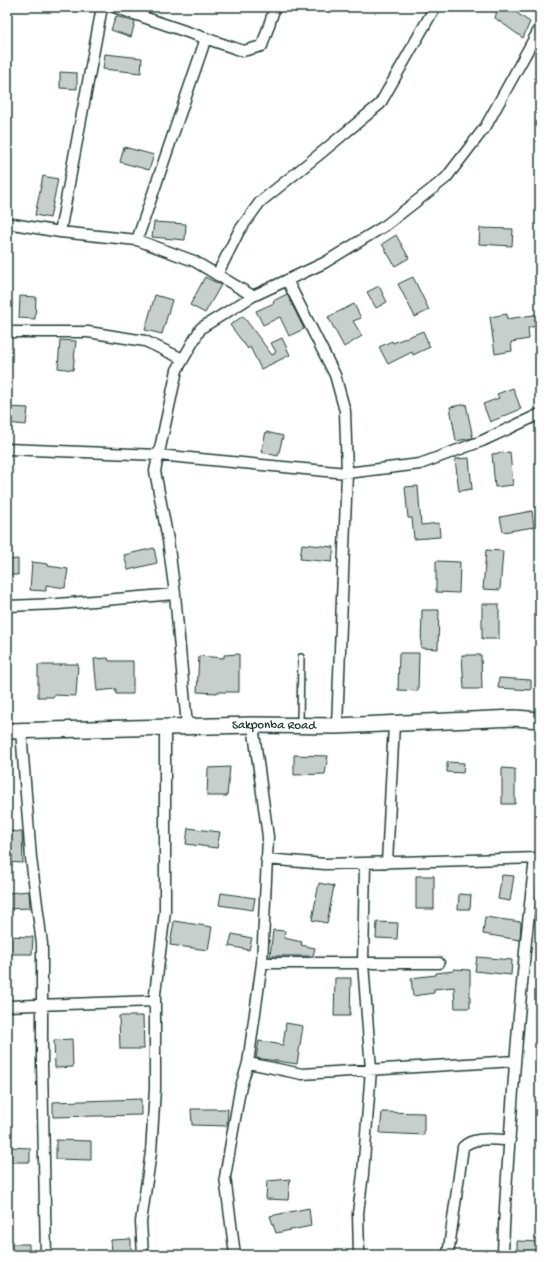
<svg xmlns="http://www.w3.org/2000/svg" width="547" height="1262" font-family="'Gochi Hand',sans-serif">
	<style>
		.building { fill: #c7cfcc; stroke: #1f3d34 }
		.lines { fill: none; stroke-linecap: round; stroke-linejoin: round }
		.service-casing { stroke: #1f3d34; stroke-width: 8 }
		.minor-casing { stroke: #1f3d34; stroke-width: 13 }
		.secondary-casing { stroke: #1f3d34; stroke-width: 18 }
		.service { stroke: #fff; stroke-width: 5 }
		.minor { stroke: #fff; stroke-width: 10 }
		.secondary { stroke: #fff; stroke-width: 15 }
		.labels { text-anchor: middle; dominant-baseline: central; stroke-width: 3; stroke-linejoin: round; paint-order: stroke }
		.street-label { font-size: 13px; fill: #1f3d34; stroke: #fff }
	</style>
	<rect width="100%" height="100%" fill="#fff"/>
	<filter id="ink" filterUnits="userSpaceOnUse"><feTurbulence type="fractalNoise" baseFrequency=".025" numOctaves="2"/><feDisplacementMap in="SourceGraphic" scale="8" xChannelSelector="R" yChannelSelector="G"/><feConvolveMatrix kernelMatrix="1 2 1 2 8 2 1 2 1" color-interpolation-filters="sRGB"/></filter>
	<g filter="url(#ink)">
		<path class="building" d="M498,7H508L530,22L523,38L495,18Z
			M116,16L135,22L131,37L111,30Z
			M105,54L142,58L141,73L103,69Z
			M60,72L77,73V89L60,88Z
			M124,147L154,155L149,170L120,162Z
			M43,176L58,179L50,218L35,215Z
			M154,222L186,224L185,240L152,237Z
			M480,228L513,229L512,246L479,244Z
			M396,235L409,258L395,266L382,244Z
			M205,277L221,285L205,313L190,305Z
			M413,277L429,310L415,317L398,284Z
			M379,286L387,302L376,308L367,292Z
			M287,294L304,329L289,336L280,317L263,325L256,311L274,303L273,301Z
			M155,295L172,300L162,334L145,330Z
			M20,296L36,297L35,319L19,318Z
			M354,304L361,318L353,321L362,336L344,347L328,317Z
			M507,314V319L540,314V325L528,328L529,339L511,342L512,351L495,354L490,317Z
			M243,316L272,355L276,352L271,343L282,338L290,355L261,369L250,347L248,349L230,325Z
			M423,331L430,347L413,355L412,352L388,364L379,347L392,341L393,343Z
			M60,340L76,341L73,370L58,368Z
			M513,388L521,409L490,422L483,404L499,398L497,394Z
			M466,404L473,438L456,441L450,407Z
			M7,407L28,408L26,425L7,423Z
			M266,432L283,436L278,456L261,452Z
			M510,452L513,485L495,487L492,454Z
			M469,458L472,489L459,491L455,459Z
			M418,486L421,525L439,523L440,537L414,539L412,518H408L405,487Z
			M532,511L534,527L503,532L500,517Z
			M302,544L334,547L332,562L300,559Z
			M154,548L157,563L128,570L124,555Z
			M486,550L503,551L500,590L483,589Z
			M18,559V575H7V560Z
			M436,561L460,562L459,593L436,592Z
			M32,562L48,564V566L68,569L65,588L46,585V591L30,590Z
			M482,604H499V639H482Z
			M422,610H439L438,649L421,648Z
			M399,653H419L418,691L398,690Z
			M239,654V692H217V693L197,692L199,656L224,658V655Z
			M462,655H481L482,689H464Z
			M108,658L109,661H133V694H116V689L97,691L94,659Z
			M61,664H78L76,696L54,695V697H38V665H61Z
			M499,678L531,680V690L498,688Z
			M294,755L328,756L325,774L294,775Z
			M447,762L464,763L463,773L447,772Z
			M230,767L227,796H207L208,768Z
			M502,768L515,769V804H502Z
			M188,828L220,832L217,848L186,844Z
			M8,831L22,832L23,863L7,862Z
			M502,875L514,876L510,901L498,899Z
			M416,876H434V909H416Z
			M319,883L334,886L327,923L312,920Z
			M29,891L30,908L7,909V893Z
			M221,893L255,898L253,910L219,905Z
			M459,894L471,895L470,909H458Z
			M485,917L521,922L520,940L483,934Z
			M174,921L212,927L208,950L170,945Z
			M377,922L398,923L397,939L376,938Z
			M273,930L285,931L284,938L302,942L301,945L315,948L313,956H270Z
			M232,934L252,938L249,950L229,946Z
			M7,936L33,937L32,954H7Z
			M477,957L512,960L511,975L475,971Z
			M454,969L470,970V1008H455L454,987L434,989V993L413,996L411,978L436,975V973L454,971Z
			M335,978H351L350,1016H334Z
			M119,1016H143L144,1049H120Z
			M286,1023L303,1026L297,1064L256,1058L259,1041L283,1045Z
			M72,1039L73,1067L55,1068L54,1040Z
			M141,1099V1115L53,1117V1102Z
			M191,1109H228L227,1126L192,1125Z
			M382,1112L424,1113V1135L380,1133Z
			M56,1140L91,1141V1160L56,1159Z
			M10,1147L30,1148V1162H10Z
			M290,1179L288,1200L266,1199L267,1181Z
			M309,1208L311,1226L276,1233L270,1216Z
			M131,1239V1253L112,1254L111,1240Z
			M517,1241L540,1242V1255H517Z
			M8,1244H29V1255H8Z"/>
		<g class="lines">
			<g class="service-casing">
				<path id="service" d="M300,724L301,657"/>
			</g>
			<g class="minor-casing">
				<path id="minor" d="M114,7L243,51L262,46L275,7
					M7,223L60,232L137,240L194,261L253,296
					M60,232L102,7
					M137,240L206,38
					M217,275L239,231L260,202L321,153L380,104L435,7
					M287,280L335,375L345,411L347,473L337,726
					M7,332H88L145,341L183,359
					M7,449L158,455L347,473L420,464L482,441L540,414
					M7,606L58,604L175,594
					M187,726L175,594L168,540L155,471L177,370L201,328L253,296L324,263L386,225L446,178L486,126L540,28
					M21,731L31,858L42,944V1064L46,1255
					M266,859L325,864L540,858
					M387,863L394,724
					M262,963H439
					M7,1006L155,1001
					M248,1063L302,1074L515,1061
					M143,1255L141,1222L151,1152L155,1089V994L165,911V727
					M235,1255L225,1177L240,1090L248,1063L262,963L268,837L253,725
					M359,1255L358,1213L363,1174L371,1069L363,963L365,864
					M448,1255L463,1147C474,1136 495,1140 510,1140
					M503,1255C504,1209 508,1164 511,1118C517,1031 525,944 535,858"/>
			</g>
			<g class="secondary-casing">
				<g id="secondary">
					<path id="s1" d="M7,731L253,725L337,726L515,718L540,720"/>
				</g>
			</g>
			<use href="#service" class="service"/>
			<use href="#minor" class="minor"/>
			<use href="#secondary" class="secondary"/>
		</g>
	</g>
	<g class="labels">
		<g class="street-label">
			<text stroke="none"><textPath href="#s1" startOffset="267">Sakponba Road</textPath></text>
		</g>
	</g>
	<rect width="547" height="1262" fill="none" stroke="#fff" stroke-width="24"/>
	<rect x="12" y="12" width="523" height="1238" fill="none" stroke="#1f3d34" stroke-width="1.5" filter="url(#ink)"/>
</svg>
